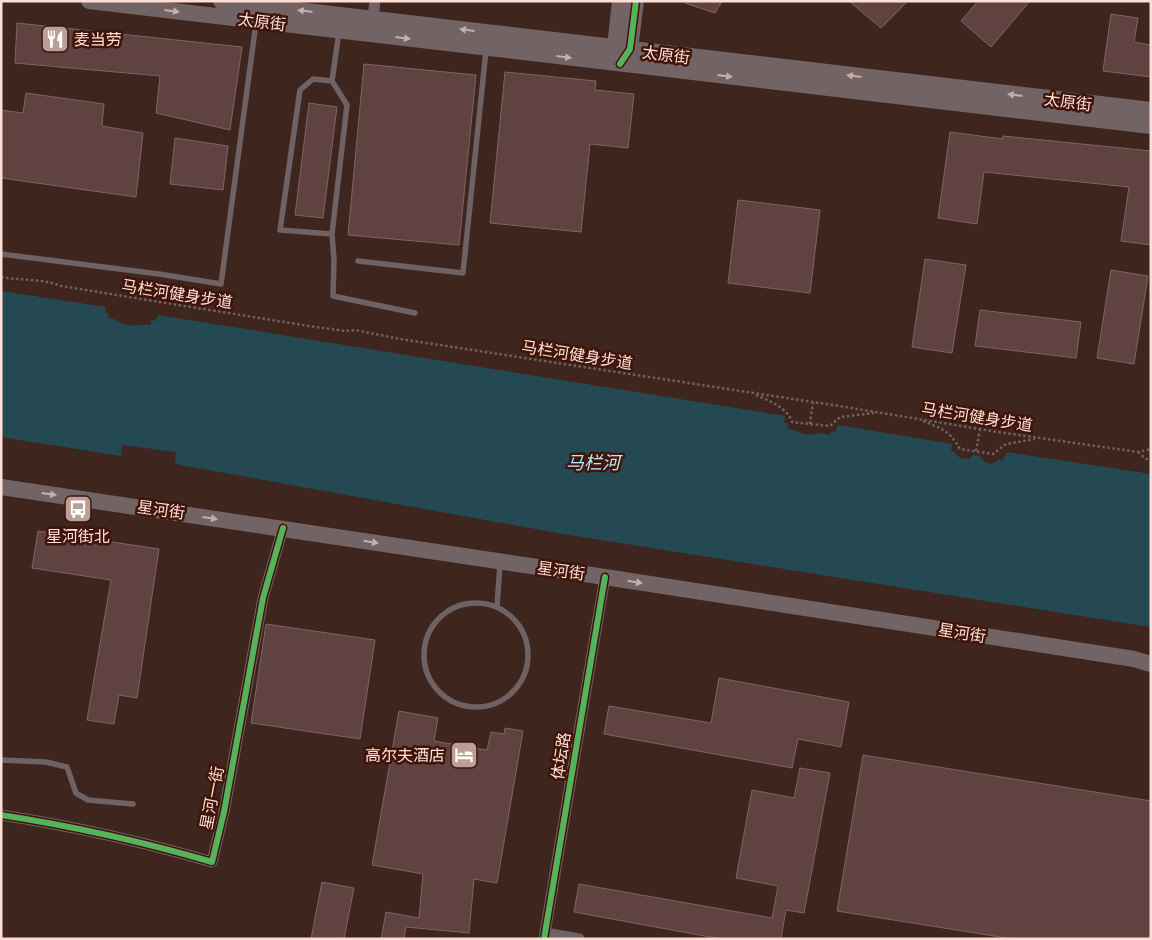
<svg xmlns="http://www.w3.org/2000/svg" width="1152" height="940" font-family="Raleway,'Noto Sans SC',sans-serif">
	<style>
		.water { fill: #244953 }
		.building { fill: #604241; stroke: #7c6664 }
		.lines { fill: none; stroke-linecap: round; stroke-linejoin: round }
		.path { stroke: #6e6160; stroke-width: 2.5; stroke-dasharray: 2.5 2.5; stroke-linecap: butt }
		.lane { stroke: #6e6264; stroke-width: 5.5 }
		.street { stroke: #6e6264; stroke-width: 11 }
		.secondary { stroke: #726465; stroke-width: 16 }
		.cycleway-casing { stroke: #401408; stroke-width: 9 }
		.cycleway { stroke: #56b35d; stroke-width: 6 }
		.oneway { fill: #c6aea9 }
		.labels { text-anchor: middle; dominant-baseline: central; stroke-width: 5; stroke-linejoin: round; paint-order: stroke }
		.street-label { font-size: 16px; fill: #fedfd7; stroke: #401408 }
		.poi-label { font-size: 16px; fill: #fedfd7; stroke: #401408; text-anchor: start }
		.water-label { font-size: 18px; font-style: italic; fill: #b3eefe; stroke: #401408 }
	</style>
	<rect width="100%" height="100%" fill="#3e261f"/>
	<path class="water" d="M1,291L106,307L105,312L109,314L108,318C118,319 119,323 127,325C136,327 141,323 151,325V320L155,321L158,315L785,416L784,422L788,424L787,428L808,435L822,433L830,435L831,432L836,431L838,425L952,444L951,451L954,452L960,458L969,459L973,455L980,456C985,464 992,467 999,459L1002,461L1007,452L1151,474V627L563,534L175,464L176,452L122,445L121,456L1,437Z"/>
	<path class="building" d="M685,1H722L715,13L685,3Z
		M849,1H908L881,28Z
		M978,1H1030L991,47L961,21Z
		M1111,14L1138,18L1134,42L1151,45V77L1103,71Z
		M17,23L242,47L230,130L156,113L160,76L15,63Z
		M364,64L476,75L459,245L348,235Z
		M505,72L596,81L595,90L634,94L628,148L590,144L581,232L490,223Z
		M26,93L104,104L102,126L143,133L136,197L1,178V110L23,113Z
		M309,103L337,107L323,218L295,215Z
		M950,132L1003,139V136L1151,151V245L1121,241L1129,187L984,172L977,224L938,218Z
		M175,138L228,146L223,190L170,184Z
		M738,200L820,210L810,293L728,283Z
		M925,259L966,265L952,353L912,347Z
		M1111,270L1148,276L1134,364L1097,358Z
		M980,310L1081,322L1076,358L975,346Z
		M38,531L159,549L137,698L119,695L114,724L87,720L111,580L32,568Z
		M266,624L375,640L360,739L251,723Z
		M719,678L849,702L841,747L798,739L792,768L604,734L609,706L711,723Z
		M399,711L438,718L434,741L487,750L491,732L504,734L505,728L523,731L497,883L474,879L469,933L406,927L404,939H381L386,912L419,918L423,874L372,865Z
		M863,755L1151,801V939H1013L837,911Z
		M800,768L830,773L804,913L786,910L781,939H721L574,912L579,884L772,918L778,886L736,878L752,790L794,798Z
		M322,882L354,888L344,939H311Z"/>
	<g class="lines">
		<path class="path" d="M1,277C22,281 41,278 61,286L309,326L345,331L356,330L394,338L839,406L998,432L1138,452L1151,449
			M756,395C769,401 787,407 792,422L830,426L840,417L874,413
			M923,421C942,429 949,430 960,449L993,454L1006,444L1035,439
			M810,424L813,402
			M976,451L980,429
			M1138,452L1146,459H1151"/>
		<path class="lane" d="M339,32L332,81L347,105L332,234L334,260L333,296L415,313
			M332,81L313,79L300,90L280,230L332,234
			M1,254L159,274L221,284L256,23
			M358,261L463,273L486,50
			M424 655a52 52 0 1 1 104 0a52 52 0 1 1-104 0Z
			M497,607L500,564
			M1,760L46,762L67,767L76,793L88,800L133,804"/>
		<path class="street" d="M372,25L375,1
			M1,815C72,826 144,842 212,862L224,812L263,598L283,528
			M545,933L579,939
			M544,939L605,577"/>
		<path class="secondary" d="M89,1L1151,126
			M221,1L1151,110
			M618,58L615,47L620,1
			M625,58L630,49L636,1
			M1,487L605,577L1134,659L1151,664"/>
		<g class="cycleway-casing">
			<path id="cycleway" d="M620,64L630,49L636,1
				M1,815C72,826 144,842 212,862L224,812L263,598L283,528
				M544,939L605,577"/>
		</g>
		<use href="#cycleway" class="cycleway"/>
	</g>
	<defs><path id="oneway-solid" d="M-6-.8H1V-3.2L6.5 0L1 3.2V.8H-6Z" transform="scale(1.25)"/></defs>
	<g class="oneway">
		<use href="#oneway-solid" transform="translate(172 11) rotate(7)"/>
		<use href="#oneway-solid" transform="translate(305 11) rotate(-173)"/>
		<use href="#oneway-solid" transform="translate(467 30) rotate(-173)"/>
		<use href="#oneway-solid" transform="translate(403 38) rotate(7)"/>
		<use href="#oneway-solid" transform="translate(564 57) rotate(7)"/>
		<use href="#oneway-solid" transform="translate(725 76) rotate(7)"/>
		<use href="#oneway-solid" transform="translate(854 76) rotate(-173)"/>
		<use href="#oneway-solid" transform="translate(1015 95) rotate(-173)"/>
		<use href="#oneway-solid" transform="translate(49 494) rotate(8)"/>
		<use href="#oneway-solid" transform="translate(210 518) rotate(8)"/>
		<use href="#oneway-solid" transform="translate(371 542) rotate(9)"/>
		<use href="#oneway-solid" transform="translate(635 582) rotate(9)"/>
	</g>
	<defs>
		<g id="restaurant-square" transform="scale(1.4375)"><rect x="-9" y="-9" width="18" height="18" rx="4" fill="#bb9e97" stroke="#401408"/><path d="M-5-6h1v4h1v-4h1v4h1v-4h1v5L-1.5 .5V6h-2V.5L-5-1ZM5-6V6H3V1.5H1.5Q1.5-4 5-6Z" fill="#fff"/></g>
		<g id="bus-square" transform="scale(1.4375)"><rect x="-9" y="-9" width="18" height="18" rx="4" fill="#bb9e97" stroke="#401408"/><path d="M-5-6H5V4H4V6H2V4H-2V6H-4V4H-5ZM-3.5-4V0h7V-4ZM-3.5 1.2v1.5H-2V1.2ZM2 1.2v1.5H3.5V1.2Z" fill="#fff"/></g>
		<g id="hotel-square" transform="scale(1.4375)"><rect x="-9" y="-9" width="18" height="18" rx="4" fill="#bb9e97" stroke="#401408"/><path d="M-6-4.5h1.5V1H6V5H4.5V3h-9V5H-6ZM-4 0a1.8 1.8 0 1 1 3.6 0ZM.5 0V-2.5h3Q6-2.5 6 0Z" fill="#fff"/></g>
	</defs>
	<g fill-rule="evenodd">
		<use href="#restaurant-square" x="55" y="39"/>
		<use href="#bus-square" x="78" y="509"/>
		<use href="#hotel-square" x="464" y="755"/>
	</g>
	<g class="labels">
		<g class="street-label">
			<text transform="translate(262 22) rotate(7)">太原街</text>
			<text transform="translate(666 55) rotate(7)">太原街</text>
			<text transform="translate(1068 102) rotate(7)">太原街</text>
			<text transform="translate(177 294) rotate(9)">马栏河健身步道</text>
			<text transform="translate(577 355) rotate(9)">马栏河健身步道</text>
			<text transform="translate(977 417) rotate(9)">马栏河健身步道</text>
			<text transform="translate(161 510) rotate(8)">星河街</text>
			<text transform="translate(561 571) rotate(8)">星河街</text>
			<text transform="translate(962 633) rotate(9)">星河街</text>
			<text transform="translate(561 756) rotate(-81)">体坛路</text>
			<text transform="translate(212 798) rotate(-79)">星河一街</text>
		</g>
		<g class="poi-label">
			<text x="74" y="39">麦当劳</text>
			<text x="78" y="536" text-anchor="middle">星河街北</text>
			<text x="445" y="755" text-anchor="end">高尔夫酒店</text>
		</g>
		<g class="water-label">
			<text x="593" y="462">马栏河</text>
		</g>
	</g>
	<rect width="1152" height="940" fill="none" stroke="#fedfd7" stroke-width="5"/>
</svg>
